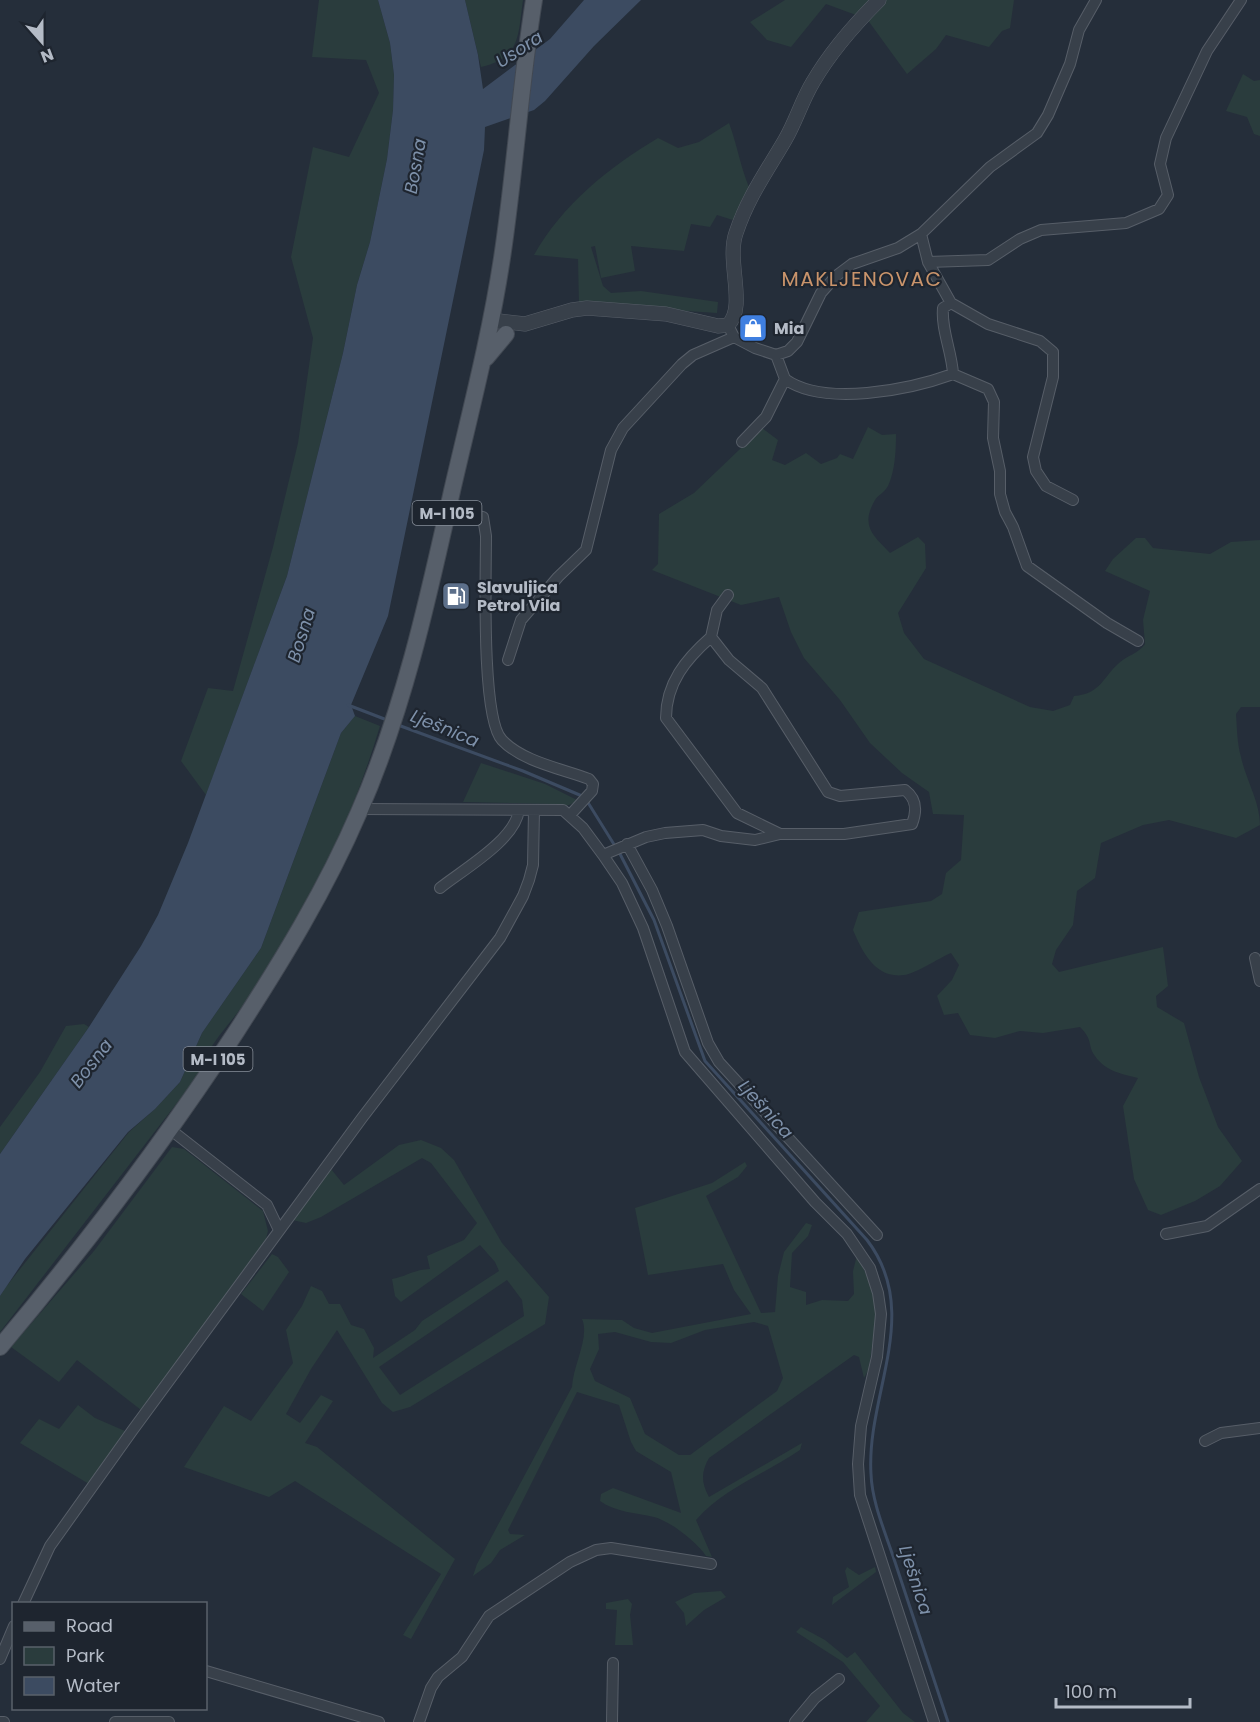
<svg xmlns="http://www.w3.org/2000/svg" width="1260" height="1722" font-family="Poppins,sans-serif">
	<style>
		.green { fill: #2a3c3d; fill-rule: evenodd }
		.water { fill: #3c4b61 }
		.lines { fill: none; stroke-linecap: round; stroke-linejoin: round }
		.stream { stroke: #3c4b61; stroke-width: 3 }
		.minor-casing { stroke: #575e68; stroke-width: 12 }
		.tertiary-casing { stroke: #575e68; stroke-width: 15 }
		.primary-casing { stroke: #424953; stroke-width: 18 }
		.minor { stroke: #38404a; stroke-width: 10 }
		.tertiary { stroke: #38404a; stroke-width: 14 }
		.primary { stroke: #575f6a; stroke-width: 16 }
		.labels { text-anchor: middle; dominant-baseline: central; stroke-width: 4.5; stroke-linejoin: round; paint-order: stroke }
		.shield { fill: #1e252f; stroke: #878e99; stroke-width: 1.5 }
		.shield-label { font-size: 15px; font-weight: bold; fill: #b4bbc6 }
		.poi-label { font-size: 16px; font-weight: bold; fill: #b4bbc6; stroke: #1e252f; text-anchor: start }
		.water-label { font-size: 18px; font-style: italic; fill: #7e91aa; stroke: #1e252f }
		.quarter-label { font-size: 20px; letter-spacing: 1.5px; fill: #ca946b; stroke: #1e252f }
	</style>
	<rect width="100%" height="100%" fill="#252e3a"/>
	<path class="green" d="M319,0H378L390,43L394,75L393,110L387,159L370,242L357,285L343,353L287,576L206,795L181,761L208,688L233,691L273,547L298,443L313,338L291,257L313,147L349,157L379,93L366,60L312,57Z
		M465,0H523C518,35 521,58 481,67Z
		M785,0H1014L1010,28L1002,31L989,47L946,35L936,49L907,74L867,19L826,4L791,47L767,40L750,22Z
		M1243,74L1254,81L1260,80V136L1254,134L1247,117L1226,111Z
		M729,123C738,147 741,171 752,194L736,221L717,215L710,227L691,224L684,251L631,246L635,271L601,278L595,246L591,247L603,286L611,293L641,291L718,302L717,313L579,304L578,259L534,255C563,204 608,168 658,138L678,148L699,142Z
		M868,427L882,435L896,434C896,451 895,471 888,486C885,492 878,495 875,500C860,526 873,535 890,553L918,537L925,544L926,568L898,613L904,633L924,659L1030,707L1053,711L1070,705L1074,696C1101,694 1103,677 1119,663C1128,655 1138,654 1145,644L1143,620L1150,591L1105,571L1113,559L1136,538H1145L1153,548L1210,554L1231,542L1260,540V707H1241L1236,714C1237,728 1237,743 1241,757C1246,780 1260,802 1260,825L1236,838L1169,820L1143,825L1101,843L1095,878L1077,891L1073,925L1056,950L1052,964L1059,972L1163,947L1168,986L1156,996L1157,1007L1184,1023L1199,1077L1218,1127L1242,1161L1220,1186L1195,1201L1161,1215L1148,1210L1134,1179L1123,1106L1138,1078C1122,1074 1105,1071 1095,1056C1087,1045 1094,1041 1080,1027L1043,1033L1020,1031L995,1038L970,1035L958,1013L944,1015L937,996L952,980L959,965L951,953C939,958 915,974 904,975C875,979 862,951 853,930L859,912L931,901L942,894L946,873L961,860L964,815L933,814L929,792L902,773L870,743L840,700L804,658L791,632L779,597L741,605L652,570L658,564L659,514L694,493L762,428L778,440L772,460L785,465L806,453L821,464L837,458L840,454L853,459Z
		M355,716L380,726C358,799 328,870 289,935C274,960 259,986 241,1008C220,1036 210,1043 197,1077L0,1332V1296L5,1288L129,1132L155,1109L180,1082L202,1033L261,948L341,733Z
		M481,763L545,784L577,800C568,808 563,806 552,804L463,802Z
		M84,1024L89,1027L0,1154V1127L40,1072L66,1026Z
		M421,1140L441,1148L454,1160L502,1243L549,1297L545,1324L410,1407L393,1412L382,1403L337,1330L311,1369L286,1414L300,1423L321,1395L333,1401L305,1443L317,1447L455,1559L411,1639L403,1635L441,1574L295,1481L269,1497L184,1467L224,1406L251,1421L293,1363L286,1330L302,1306L311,1286L322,1291L329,1304H340L351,1325L364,1329L374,1348L373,1358L415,1330L422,1321L499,1271L495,1262L480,1245L401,1302L395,1296L392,1279C408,1276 412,1270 430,1269L427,1256L464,1240L477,1223L431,1163L422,1158L321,1217L306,1223L292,1220L331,1169L344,1185L399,1145ZM507,1280L522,1300L524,1316L400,1395L379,1367Z
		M172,1147L184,1149L263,1211L268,1231L266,1239L141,1410L77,1360L59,1382L11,1347L94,1251Z
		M745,1162L747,1166L738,1177L706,1196L761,1313L775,1312L778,1276L784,1252L806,1223L812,1225L808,1236L792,1253L790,1287L806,1292V1305L822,1300L848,1301L854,1294L853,1271L857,1255L872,1287L877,1308L869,1369L864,1378L859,1357L854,1355L709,1458C701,1472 701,1482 709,1497L802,1443L800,1450C765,1474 724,1488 696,1520L712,1557L706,1556C697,1542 670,1521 654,1517C636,1513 615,1512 600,1501L601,1494L613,1488L681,1513L671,1472L636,1451L631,1442L619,1405L577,1392L508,1530L510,1534L525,1535L500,1550L491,1563L473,1576L477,1564L572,1387C573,1365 590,1337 582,1319L622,1320L634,1328L652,1333L751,1314L734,1290L723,1264L648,1275L635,1208L712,1183ZM754,1322L768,1326L783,1378L777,1391L690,1455H679L645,1434L630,1398L595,1381L590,1369L599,1349L598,1334L615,1332L651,1342L671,1343L705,1330Z
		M272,1254L278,1257L289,1272L263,1311L241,1294Z
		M78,1405L95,1418L125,1431L89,1484L20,1443L39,1419L59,1429Z
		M847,1567L859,1575L875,1567L876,1572L832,1605L833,1597L849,1587L845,1571Z
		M721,1591L726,1597L704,1610L686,1626L684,1613L675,1602L694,1593Z
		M628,1599L632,1604L630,1615L633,1645H615L617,1610L606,1609V1603Z
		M801,1627L825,1640L847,1658L855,1652L903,1713L915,1722H866L880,1706L843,1662L796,1632Z"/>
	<path class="water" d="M378,0H465L478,55L483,89L550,39L584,0H641L594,46L545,101L534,110L485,127L484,150L388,616L351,705L355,716L341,733L261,948L202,1033L180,1082L155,1109L128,1132L25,1259L0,1296V1154L89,1027L141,946L158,915L188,843L287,576L343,353L357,285L370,242L387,159L393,110L394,75L390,43Z"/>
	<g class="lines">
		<path class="stream" d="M348,705L387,720
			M398,725L523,771L582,796
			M587,801L615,846
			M619,852L654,920L705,1061L867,1240C923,1313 866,1394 871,1474C872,1503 886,1534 895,1562C913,1615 930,1669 948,1722"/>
		<g class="minor-casing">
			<path id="minor" d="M921,234L928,262L951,303L943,308C941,330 952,352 953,374
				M928,262L988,260L1020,239L1041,230L1126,223L1159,209L1168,195L1160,164L1166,138L1207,51L1241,0
				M951,303L988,324L1040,341L1053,352V377L1033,457L1036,471L1046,486L1073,500
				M728,325L734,337L755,348L776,355L788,351L797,342L821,293L836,276L852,264L898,248L921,234L990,167L1037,133L1048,115L1070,64L1079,30L1096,0
				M776,355L785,379C824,407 909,390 953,374L988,389L994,402L993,438L1000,471V494L1005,512L1013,527L1027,566L1107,623L1138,641
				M742,442L766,417L785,379
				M448,509L483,517L486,536C486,572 481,718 502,740C523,762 563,769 589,779L593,784L592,791L571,814
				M711,637C686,659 666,683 666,718L737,813L780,834
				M508,660L521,620L558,577L586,550L611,450L623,428L682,364L693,355L734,337
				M360,809L563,810L583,828L603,855L646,837L665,833L703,830L721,836L755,840L780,834H844L912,824C917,811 917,799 905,790L840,796L828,792L762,688L729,660L711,637L717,610L728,595
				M627,844L652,890L667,926L708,1043L719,1062L877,1235
				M603,855L622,883L643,928L685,1052L815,1202L847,1234L870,1268L878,1293L881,1314L877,1357L861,1426L858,1464L860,1495L934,1722
				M440,888C464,869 515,840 519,810
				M1255,958L1260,981
				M171,1130L267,1205L279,1230
				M1166,1234L1207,1226L1260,1189
				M1205,1441L1221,1433L1260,1428
				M23,1604L50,1546L132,1431L362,1118L500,938L523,896L529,880L533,865L534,810
				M0,1659L14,1626
				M206,1671L379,1722
				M0,1722H4
				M115,1722H169
				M419,1722L431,1688L438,1677L462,1657L489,1616L570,1562L596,1550L611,1548L711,1564
				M612,1722L613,1663
				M795,1722L815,1698L839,1679"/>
		</g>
		<g class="tertiary-casing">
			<path id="tertiary" d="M491,320L525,324L572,310L587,308L666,314L718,326L728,325C747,307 726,261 736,233C748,197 767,171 785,140C796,121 802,100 813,82C831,51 854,25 879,0"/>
		</g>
		<g class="primary-casing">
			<path id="primary" d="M486,358L506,334
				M0,1347C85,1246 164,1142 236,1032C282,961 326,889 359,812C404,709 428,599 452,491C470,413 490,337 502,258C515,172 520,86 534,0"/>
		</g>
		<use href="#minor" class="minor"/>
		<use href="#tertiary" class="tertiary"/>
		<use href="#primary" class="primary"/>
	</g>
	<defs>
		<g id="shop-square" transform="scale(1.5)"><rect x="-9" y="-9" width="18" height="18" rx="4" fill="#3f7fe0" stroke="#1e252f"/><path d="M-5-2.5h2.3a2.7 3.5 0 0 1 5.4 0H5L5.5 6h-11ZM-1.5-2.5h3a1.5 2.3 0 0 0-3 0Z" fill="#fff"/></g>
		<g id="fuel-square" transform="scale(1.5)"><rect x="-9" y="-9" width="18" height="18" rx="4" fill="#5c6f8a" stroke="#1e252f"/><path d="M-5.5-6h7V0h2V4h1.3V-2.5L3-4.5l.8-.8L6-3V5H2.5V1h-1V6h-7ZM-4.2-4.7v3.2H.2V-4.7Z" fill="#fff"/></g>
	</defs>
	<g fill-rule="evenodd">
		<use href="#shop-square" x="753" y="328"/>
		<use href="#fuel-square" x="456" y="596"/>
	</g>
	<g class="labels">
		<g class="shield">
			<rect x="412.5" y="501" width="69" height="24" rx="4.5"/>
			<rect x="183.5" y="1047" width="69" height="24" rx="4.5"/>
		</g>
		<g class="shield-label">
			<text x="447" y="513">M-I 105</text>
			<text x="218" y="1059">M-I 105</text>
		</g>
		<g class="poi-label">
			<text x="774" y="328">Mia</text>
			<text x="477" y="587">Slavuljica<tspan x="477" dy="18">Petrol Vila</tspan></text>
		</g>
		<g class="water-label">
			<text transform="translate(519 49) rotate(-33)">Usora</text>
			<text transform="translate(415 166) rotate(-80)">Bosna</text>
			<text transform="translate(301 635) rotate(-73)">Bosna</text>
			<text transform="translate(445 728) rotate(22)">Lješnica</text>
			<text transform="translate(91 1063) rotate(-52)">Bosna</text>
			<text transform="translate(766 1109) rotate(48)">Lješnica</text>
			<text transform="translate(916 1580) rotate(72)">Lješnica</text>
		</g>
		<g class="quarter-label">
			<text x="862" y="279">MAKLJENOVAC</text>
		</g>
	</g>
	<rect x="12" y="1602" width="195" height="108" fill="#1e252f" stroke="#5a616b" stroke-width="1.5"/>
	<rect x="24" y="1622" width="30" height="9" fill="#575f6a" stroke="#5a616b" stroke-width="1.5"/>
	<text x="66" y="1632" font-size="18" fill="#b4bbc6">Road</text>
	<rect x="24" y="1647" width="30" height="18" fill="#2a3c3d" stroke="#5a616b" stroke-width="1.5"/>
	<text x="66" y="1662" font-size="18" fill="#b4bbc6">Park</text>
	<rect x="24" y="1677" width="30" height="18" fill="#3c4b61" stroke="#5a616b" stroke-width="1.5"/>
	<text x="66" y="1692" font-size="18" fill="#b4bbc6">Water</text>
	<g transform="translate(42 42) rotate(159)" stroke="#1e252f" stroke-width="4.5" paint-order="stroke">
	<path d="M0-4.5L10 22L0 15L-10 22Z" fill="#b4bbc6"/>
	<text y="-9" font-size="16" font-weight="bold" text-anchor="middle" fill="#b4bbc6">N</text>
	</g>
	<path d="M1056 1698v9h134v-9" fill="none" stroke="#b4bbc6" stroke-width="3"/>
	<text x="1065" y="1698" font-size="18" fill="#b4bbc6" stroke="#1e252f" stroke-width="4.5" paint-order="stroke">100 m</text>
</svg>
